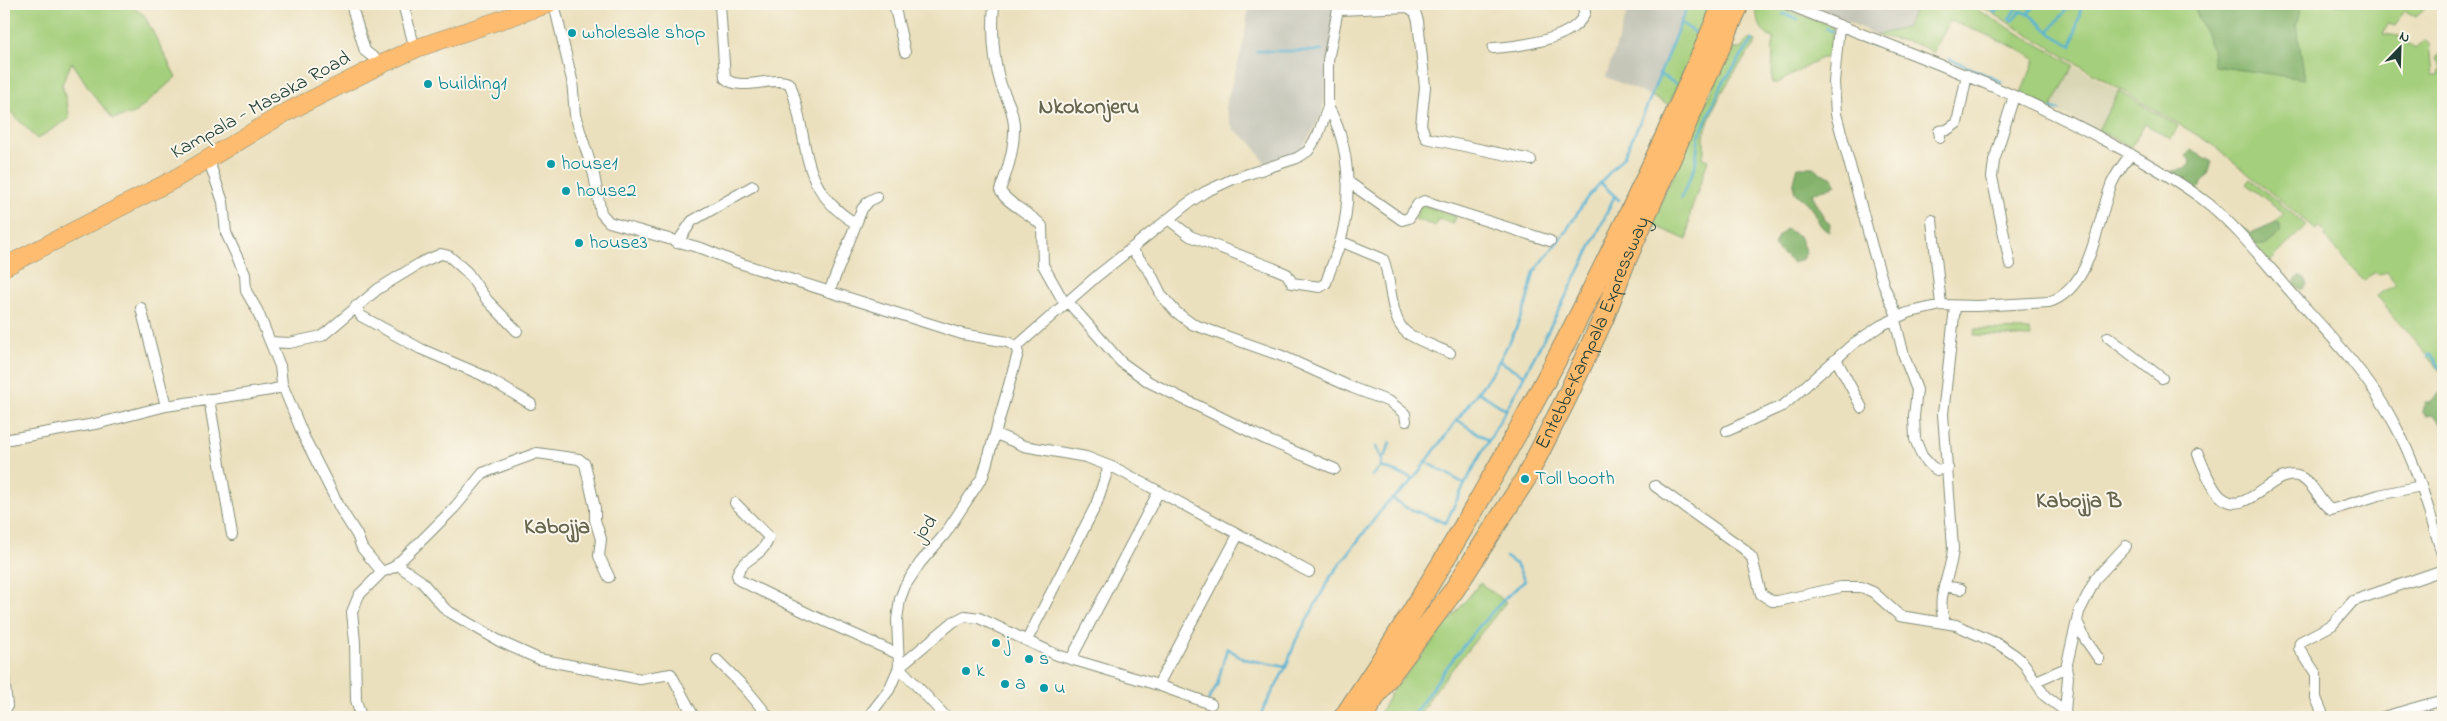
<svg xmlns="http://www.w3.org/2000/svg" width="2447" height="721" font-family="'Indie Flower',sans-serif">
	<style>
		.built { fill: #d9d6b5 }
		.industrial { fill: #c5c5b8 }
		.green { fill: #a4cf7b; stroke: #628658 }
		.forest { fill: #83b26b; stroke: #517850 }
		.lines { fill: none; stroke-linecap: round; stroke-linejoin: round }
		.stream { stroke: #56b3d4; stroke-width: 2.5 }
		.minor-casing { stroke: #858e78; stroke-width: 12 }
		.trunk-casing { stroke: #858e78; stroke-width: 19 }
		.motorway-casing { stroke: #858e78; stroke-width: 22 }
		.minor { stroke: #fff; stroke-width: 10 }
		.trunk { stroke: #febc70; stroke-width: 18 }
		.motorway { stroke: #febc70; stroke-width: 20 }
		.culture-dot { fill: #0f9aa8; stroke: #fbf7ec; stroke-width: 2 }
		.labels { text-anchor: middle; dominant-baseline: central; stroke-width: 4; stroke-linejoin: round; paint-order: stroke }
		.culture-label { font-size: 20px; fill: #0d838f; stroke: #fbf7ec; text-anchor: start }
		.street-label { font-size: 20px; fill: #1f3d34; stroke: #fbf7ec }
		.quarter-label { font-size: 22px; font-weight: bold; fill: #67664f; stroke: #fbf7ec }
	</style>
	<rect width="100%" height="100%" fill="#fbf7ec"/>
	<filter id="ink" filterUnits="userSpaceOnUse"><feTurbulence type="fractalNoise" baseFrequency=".02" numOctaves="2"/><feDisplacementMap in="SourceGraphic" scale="10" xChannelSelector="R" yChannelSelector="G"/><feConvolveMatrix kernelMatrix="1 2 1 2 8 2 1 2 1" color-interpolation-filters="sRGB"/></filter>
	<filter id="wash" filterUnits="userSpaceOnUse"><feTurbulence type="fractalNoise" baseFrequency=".0096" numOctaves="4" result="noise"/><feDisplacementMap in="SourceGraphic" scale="20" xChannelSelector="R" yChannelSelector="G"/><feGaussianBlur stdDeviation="1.12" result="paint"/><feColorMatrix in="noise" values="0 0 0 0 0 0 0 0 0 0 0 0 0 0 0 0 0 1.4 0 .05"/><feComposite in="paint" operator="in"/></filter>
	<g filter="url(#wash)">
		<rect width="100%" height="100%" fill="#ebe0bd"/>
		<path class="built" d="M2074,65L2119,91L2098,130L2051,108Z"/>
		<path class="industrial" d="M1249,4H1336L1322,115L1301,150L1284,159L1265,163L1251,142L1233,129L1225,107L1244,41Z
			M1613,4H1688L1651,96L1606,77L1627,13Z
			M1821,4H1918L1905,28L1876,35L1820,8Z"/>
		<path class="green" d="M4,4H128L144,15L176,77L135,113L113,119L92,93L72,62L62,84L70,118L37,139L9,110L4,114Z
			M1688,4H1714L1669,105L1651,96Z
			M1758,4H1768L1833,26L1831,58H1821L1778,83H1772L1773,38C1761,35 1757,18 1755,7Z
			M1918,4H1967L2074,65L2051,108L2020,95L2035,60C2010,42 1979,32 1950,21L1933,53C1917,40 1896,41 1876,35L1905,28Z
			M1977,4H2430L2416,17L2404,10L2395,26L2388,24L2383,34L2399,36L2415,49L2425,39L2429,43L2432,76H2439L2441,67L2436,58L2439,53L2443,57V374L2377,296L2396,284L2387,272L2379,274L2374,272L2364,281L2324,236L2326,233L2319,226L2316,230L2212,144Z
			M1751,39L1756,41L1755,45C1734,71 1715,99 1705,132C1702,141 1707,146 1702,158L1708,160L1690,214L1687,240L1651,224L1731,49H1741L1746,41Z
			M2119,91L2178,126L2171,139L2145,124L2131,147L2098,130Z
			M2250,179L2306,225L2270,262L2255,245L2284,213L2246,184Z
			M1420,204L1456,217L1453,224L1438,219L1435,226L1415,219Z
			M1975,329L2030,330L2031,337L1974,335Z
			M1480,583L1506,602L1433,693L1418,717H1378L1391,693Z"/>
		<path class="forest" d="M2193,4H2302L2296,24L2305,79L2214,66L2212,49Z
			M2191,150L2212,162L2208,175L2196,192L2176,179L2172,171L2186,169L2191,162L2186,156Z
			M1798,167H1813L1821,173L1833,178L1836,185L1812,194L1825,220L1830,224L1829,232C1819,227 1818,220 1813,211C1799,189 1787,202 1798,167Z
			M2276,222L2280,225V233L2264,246L2248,241L2240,228L2242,226L2251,233Z
			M1786,229L1799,236L1806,253L1802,259L1793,263L1774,246L1778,236Z
			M2295 283a6 6 0 1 1 12 0a6 6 0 1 1-12 0Z
			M2443,390V426L2434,415L2426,416L2422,411L2425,402H2430Z"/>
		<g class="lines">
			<path class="stream" d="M1756,4L1762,6
				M1984,4L1996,13L1999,4
				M1994,5V4
				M2029,6H2019L2009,19L2012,21L2021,11L2030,15L2053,35L2072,46L2082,4
				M1783,14L1798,19
				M2027,14L2037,4
				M1680,22L1699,36
				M1826,28L1833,32
				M2050,30L2071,4
				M1841,34L1875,46
				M1256,51H1322
				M1950,59L2002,82
				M1659,74L1676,84
				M2051,108L2059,110
				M1601,183L1619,200
				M1681,198L1695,167L1699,136L1723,83L1753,40
				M2428,356L2431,354L2441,369
				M1499,361L1524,375
				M1477,391L1505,409
				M1456,419L1488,440
				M1390,442L1386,455L1382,458L1381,467L1412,478
				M1376,447L1382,458
				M1425,461L1463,483
				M1372,476L1381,467
				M1393,499L1405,507L1446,523C1465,479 1491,438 1514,395C1548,330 1584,265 1614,197
				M1208,701L1217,685L1227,648L1244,659L1286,667
				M1259,717L1286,667L1296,640L1331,576L1386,504L1409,485L1494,370L1512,337L1526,305L1534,272L1566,231L1587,198L1624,156L1645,111L1688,4
				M1412,717C1441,674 1484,613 1525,581L1516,564L1506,557"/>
		</g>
	</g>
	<g filter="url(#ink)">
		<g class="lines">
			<g class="minor-casing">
				<path id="minor" d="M351,4L365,51L382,64
					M403,4L415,49
					M554,4L572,80L575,115L594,175L601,213L609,222L704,249L733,261L962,334L1008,342L1016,347
					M720,4L725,78C740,93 776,74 790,84C811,140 796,187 855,223
					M894,4L905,52
					M994,4C992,30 993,60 1001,85C1007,101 1012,106 1014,125C1015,147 1008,170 1000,190C1005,203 1032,214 1042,226L1043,265L1065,304
					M1787,4C1895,49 2007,86 2110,143C2144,161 2180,181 2210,205C2243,233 2270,269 2299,301C2334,339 2371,379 2395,425C2418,467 2429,512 2443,557
					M1339,10L1408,7L1415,12L1418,21L1425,87L1421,125L1426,138L1531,160
					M1839,25L1834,82L1836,114L1873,250L1884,286L1898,318
					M1493,48C1519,46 1576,40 1585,12L1581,4
					M1940,138L1939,131L1947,130L1957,123L1967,75
					M213,155L211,167L223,202L226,233L245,274L246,291L257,310L280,366L282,384L304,437L340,508L357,535L362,548L382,572L359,595L352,612L355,642L356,700L361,717
					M1347,181L1402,220L1409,218L1418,204L1424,201L1550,241
					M1168,219L1190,236L1273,268L1287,274L1292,283L1320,287L1326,283C1330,269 1336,256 1340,243C1352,200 1351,145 1328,107
					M1932,220L1941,305
					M1340,241L1383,259C1392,278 1389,320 1407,333C1419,341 1436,347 1450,353
					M677,243L692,221L753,186
					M1131,249L1150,272L1162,296L1176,312L1192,324L1282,356L1353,388L1390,402L1405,414L1406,421
					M2010,264L1992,177L1994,161L2014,96
					M829,292L862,209L869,201L877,197
					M1068,302L1121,362L1149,382L1265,439L1335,469
					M356,306L361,316L421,349L482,375L531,404
					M141,308L166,406
					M1895,320L1904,356L1917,390L1914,416L1915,439L1922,456L1931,466L1937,470L1948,468
					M2108,337L2162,378
					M270,342L289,343L322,336L378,289L422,262L441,254L449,256L467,272L487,300L517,331
					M1016,347L1097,276L1187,204L1205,192L1233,179L1297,158L1308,151L1318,135L1328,107V60L1339,4
					M1836,359L1862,408
					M209,399L232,535
					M1727,431L1784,405L1853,344L1880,326L1907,313L1941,305L1977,306L2049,302C2093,288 2097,219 2112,183C2117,172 2124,163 2131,154
					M996,434L1024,446L1086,457L1117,469L1309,572
					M4,440L100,423L166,406L271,390L281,387L282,384
					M2198,454C2204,467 2209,484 2219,495C2246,523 2273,465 2300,477C2314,483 2319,502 2331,510L2379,495L2421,486
					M1655,486L1744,549L1752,558L1761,594L1772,601H1778L1841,587H1861L1873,592L1900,616L1956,625L2000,645L2016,656L2025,665L2045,696L2065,711L2067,717
					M735,503L769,537C763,558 742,557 737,575L739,580L811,615L898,654
					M398,562L402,568L421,581L446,610L501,642L539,659L640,679L671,674L694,717
					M382,572L394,567L422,540L455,507L483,473L537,453L579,459L585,464L595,508V520L601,539L599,556L609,577
					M1944,586L1961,589
					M2077,621L2085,639L2099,659
					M1945,622C1934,597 1952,574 1953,548L1943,414L1955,307
					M1027,640L1096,505L1109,466
					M1071,659L1159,491
					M717,660L746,689L769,717
					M4,676L7,706L4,715
					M2036,681L2066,668
					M1158,685L1238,535
					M2065,711L2068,677L2066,668L2079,612L2096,578L2126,546
					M868,717L889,690L899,667L953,622L965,616L979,618L1057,655L1158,685L1211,704
					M946,717L899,667L897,620L900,599L905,586L920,563L945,534L983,476L1018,353L1016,347
					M2324,717L2316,698V674L2299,648L2300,642L2332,625L2353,601L2443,570
					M2383,717L2443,700"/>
			</g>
			<g class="trunk-casing">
				<path id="trunk" d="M4,267L173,180L283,114L382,64L417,48L548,4"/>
			</g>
			<g class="motorway-casing">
				<g id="motorway">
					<path d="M1344,717C1495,493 1619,253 1723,4"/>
					<path id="s1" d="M1362,717L1384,683L1454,590L1526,478L1565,401L1604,317L1625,262L1739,4"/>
				</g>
			</g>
			<use href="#minor" class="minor"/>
			<use href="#trunk" class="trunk"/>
			<use href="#motorway" class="motorway"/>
		</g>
	</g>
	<g class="culture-dot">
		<circle cx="572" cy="33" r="5"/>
		<circle cx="428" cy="84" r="5"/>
		<circle cx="551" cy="164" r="5"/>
		<circle cx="566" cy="191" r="5"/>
		<circle cx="579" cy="243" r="5"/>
		<circle cx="1525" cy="479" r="5"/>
		<circle cx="996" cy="643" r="5"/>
		<circle cx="1029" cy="659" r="5"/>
		<circle cx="966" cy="671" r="5"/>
		<circle cx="1005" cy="684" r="5"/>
		<circle cx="1044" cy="688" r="5"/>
	</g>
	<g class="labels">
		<g class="culture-label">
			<text x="582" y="33">wholesale shop</text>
			<text x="438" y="84">building1</text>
			<text x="561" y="164">house1</text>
			<text x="576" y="191">house2</text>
			<text x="589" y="243">house3</text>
			<text x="1535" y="479">Toll booth</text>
			<text x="1006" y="643">j</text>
			<text x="1039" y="659">s</text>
			<text x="976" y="671">k</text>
			<text x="1015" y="684">a</text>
			<text x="1054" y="688">u</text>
		</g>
		<g class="street-label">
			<text transform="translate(261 106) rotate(-29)">Kampala - Masaka Road</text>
			<text stroke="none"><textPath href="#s1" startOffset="450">Entebbe–Kampala Expressway</textPath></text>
			<text transform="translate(926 528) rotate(-52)">jod</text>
		</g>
		<g class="quarter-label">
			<text x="1089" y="108">Nkokonjeru</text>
			<text x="2079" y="502">Kabojja B</text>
			<text x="557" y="528">Kabojja</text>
		</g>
	</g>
	<rect width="2447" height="721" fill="none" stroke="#fbf7ec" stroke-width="20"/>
	<g transform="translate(2400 48) rotate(23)" stroke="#fbf7ec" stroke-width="4" paint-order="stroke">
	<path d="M0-4L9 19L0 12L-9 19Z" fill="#1f3d34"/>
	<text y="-8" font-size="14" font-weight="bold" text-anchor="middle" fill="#1f3d34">N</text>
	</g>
</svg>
